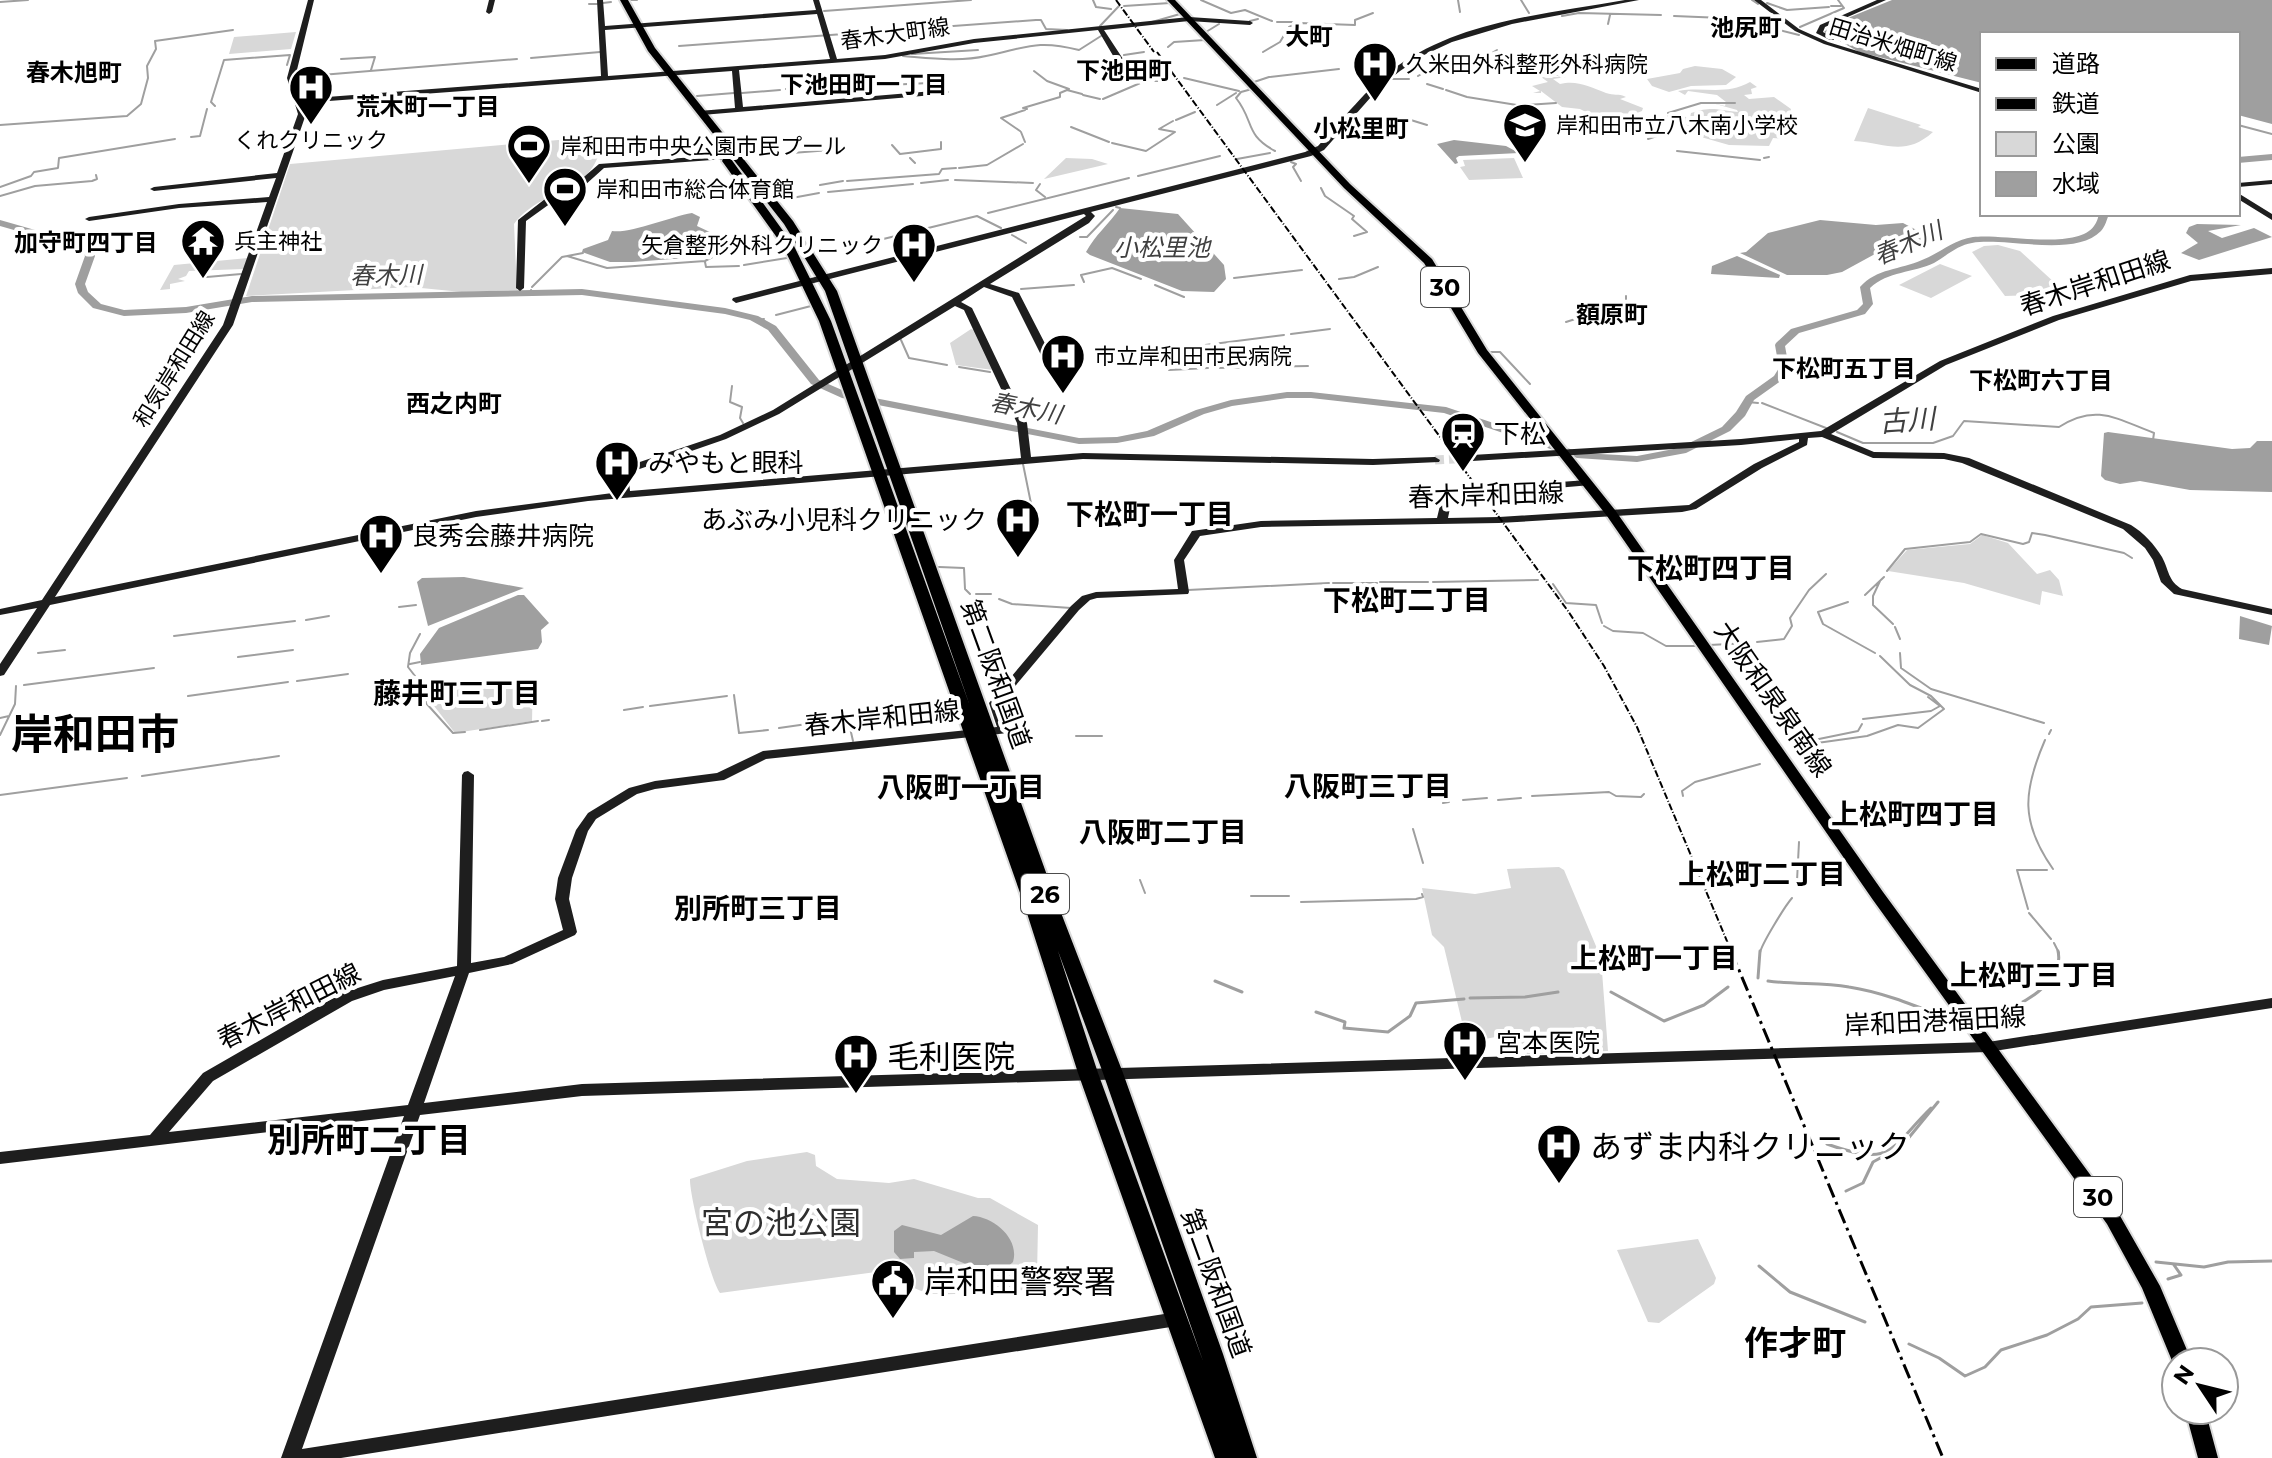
<svg xmlns="http://www.w3.org/2000/svg" width="2272" height="1458" font-family="Montserrat,'Noto Sans JP',sans-serif">
	<style>
		.green { fill: #d8d8d8 }
		.water { fill: #9f9f9f }
		.lines { fill: none; stroke-linecap: round; stroke-linejoin: round }
		.stream-far1 { stroke: #9f9f9f; stroke-width: 2 }
		.stream { stroke: #9f9f9f; stroke-width: 3 }
		.river { fill: #9f9f9f; fill-rule: evenodd }
		.secondary-tunnel { stroke: #d9d9d9; stroke-width: 9; stroke-dasharray: 9 5; stroke-linecap: butt }
		.primary-casing { stroke: #dbdbdb; stroke-width: 4 }
		.highway-casing { stroke: #dbdbdb; stroke-width: 4 }
		.secondary { fill: #1e1e1e; fill-rule: evenodd }
		.primary { fill: #000; fill-rule: evenodd }
		.highway { fill: #000; fill-rule: evenodd }
		.rail-far1 { stroke: #000; stroke-width: 2; stroke-dasharray: 7 2 1 2; stroke-linecap: butt }
		.rail { stroke: #000; stroke-width: 3; stroke-dasharray: 15 5 3 5; stroke-linecap: butt }
		.labels { text-anchor: middle; dominant-baseline: central; stroke-width: 8; stroke-linejoin: round; paint-order: stroke }
		.far-street-label { font-size: 22px; fill: #000; stroke: #fff }
		.far-poi-label { font-size: 22px; fill: #000; stroke: #fff; text-anchor: start }
		.far-neighbourhood-label { font-size: 24px; font-weight: bold; fill: #000; stroke: #fff }
		.far-water-label { font-size: 24px; font-style: italic; fill: #404040; stroke: #fff }
		.shield { fill: #fff; stroke: #4c4c4c; stroke-width: 2 }
		.shield-label { font-size: 24px; font-weight: bold; fill: #000 }
		.street-label { font-size: 26px; fill: #000; stroke: #fff }
		.poi-label { font-size: 26px; fill: #000; stroke: #fff; text-anchor: start }
		.water-label { font-size: 28px; font-style: italic; fill: #404040; stroke: #fff }
		.neighbourhood-label { font-size: 28px; font-weight: bold; fill: #000; stroke: #fff }
		.near-poi-label { font-size: 32px; fill: #000; stroke: #fff; text-anchor: start }
		.near-park-label { font-size: 32px; fill: #2f2f2f; stroke: #fff }
		.near-neighbourhood-label { font-size: 34px; font-weight: bold; fill: #000; stroke: #fff }
		.town-label { font-size: 42px; font-weight: bold; fill: #000; stroke: #fff }
	</style>
	<rect width="100%" height="100%" fill="#fff"/>
	<path class="green" d="M296,32L291,49L229,54L234,37Z
		M1695,66L1722,69L1736,77L1726,85L1691,86L1669,92L1652,86L1647,79L1680,73L1683,69Z
		M1553,74L1566,77L1553,79L1560,84C1578,80 1589,87 1606,93C1614,96 1618,93 1626,97L1620,99L1643,108L1642,111L1629,116L1640,117L1643,121L1635,123L1625,116L1606,122L1588,118L1594,116L1580,109L1562,107L1541,91V93H1533L1540,91L1532,86L1548,82L1541,77H1560Z
		M1750,82L1757,87L1751,89L1752,94L1744,95L1749,99L1774,97L1791,109L1786,139L1773,138L1769,146L1729,145L1701,137L1707,132L1665,118L1670,113L1690,118L1691,113C1713,106 1716,110 1738,112L1737,110L1712,103L1725,106L1726,102L1717,95L1688,91L1685,95L1678,91C1703,86 1725,96 1750,82Z
		M1868,108L1921,125L1918,127L1933,132C1905,157 1886,143 1854,141Z
		M603,136C595,199 546,183 514,224L517,290L462,292L411,287L246,296L290,164Z
		M1066,158L1092,159L1108,164L1044,179Z
		M1514,158L1523,178L1469,180L1460,167L1465,166L1463,160Z
		M1998,245L2020,251L2067,294L2005,296L1972,252L1984,246Z
		M248,258L244,269L189,271L186,276L178,279L185,281L170,284V289L160,290L174,265Z
		M1940,264L1972,276L1931,298L1899,285Z
		M971,329L975,330L993,370L956,365L950,343Z
		M1196,346L1208,365L1167,367L1156,352Z
		M1982,535L2008,543L2037,574L2050,570L2059,580L2063,596L2042,591L2040,605L1964,583L1888,571L1907,550L1970,544Z
		M533,678L532,721L455,733L424,693Z
		M1559,867L1564,870L1601,958L1608,1051L1527,1054L1516,1033L1475,1041L1473,1023L1462,1022L1444,947L1432,935L1422,888L1475,894L1511,888L1507,869Z
		M807,1152L815,1155L816,1166L837,1179L889,1183L914,1179L978,1198H990L1038,1225L1037,1276L1063,1279V1284C1048,1290 943,1297 927,1293C910,1288 893,1274 876,1272L720,1293C710,1280 689,1193 690,1179L747,1161Z
		M1698,1239L1716,1278L1714,1284L1659,1323L1648,1322L1617,1250Z"/>
	<path class="water" d="M1892,0H2272V124L2238,115V34H1982V83L1859,52L1824,32L1833,24Z
		M1454,140L1506,146L1519,153L1459,156L1456,158L1458,163L1455,164L1437,144Z
		M1120,208L1178,214L1224,265L1226,279L1214,292L1182,291L1090,255L1086,252C1095,235 1109,224 1120,208Z
		M692,213L700,217L697,226L731,242L699,257L632,262H610L582,252L583,249L608,240L612,231C630,234 669,217 692,213Z
		M1820,220L1876,225L1903,223L1932,238L1875,254L1842,272L1827,275H1787L1740,253L1746,252L1768,233Z
		M2197,224L2241,225L2208,231L2222,238L2254,228L2272,237L2199,260L2181,253L2198,243L2186,233L2189,227Z
		M1737,256L1780,275L1779,278L1711,274L1712,266Z
		M2108,432L2232,449L2250,448L2257,441H2272V492L2190,490L2140,481L2120,484L2105,480L2101,476L2104,433Z
		M464,577L524,588L428,626L417,582L422,578Z
		M518,595H524L549,623L541,630L542,642L538,649L421,665L420,654L439,628Z
		M2240,616L2272,626L2269,645L2239,639Z
		M973,1216C994,1217 1020,1239 1013,1262L1003,1271H983L934,1251L914,1252V1258L900,1259L894,1252V1231L902,1225L941,1235Z"/>
	<g class="lines">
		<path class="stream-far1" d="M631,0H637
			M1093,0L1096,7L1111,9
			M1201,0L1231,13L1245,10L1272,21
			M1458,0L1460,12
			M1521,0L1529,13
			M1752,0L1758,4
			M0,2L28,0
			M603,3L611,2
			M1767,3L1787,10L1829,7
			M589,4H597
			M1124,6L1170,3
			M1831,6H1841
			M824,11L971,0
			M1562,16L1579,13L1661,15
			M1674,16L1723,18
			M1731,18L1799,35
			M1250,21L1258,19
			M1152,22L1180,14
			M1277,22H1298
			M1754,23L1767,18
			M1608,24L1610,15
			M1100,26L1119,6
			M1800,27L1844,8L1838,0
			M1206,32L1219,24
			M679,46L1036,20H1041L1046,29L1067,30
			M1168,47L1174,42L1205,40
			M1263,52L1280,42L1289,27L1299,23L1355,25V20L1373,13
			M916,54H912L978,50
			M1490,54L1497,50
			M1124,55L1144,52
			M903,56C929,58 960,62 986,56C1026,48 1036,39 1079,50L1101,36
			M531,58L600,52
			M341,59L375,57L371,70
			M1438,64L1461,66
			M1470,67L1488,55
			M1034,71L1047,81L1069,89
			M321,75L517,59
			M1418,76L1433,67
			M1184,78L1239,91
			M1391,79H1409
			M1254,82L1269,77L1339,69
			M1427,84L1443,89
			M846,87L929,83
			M786,89L837,86
			M1252,89L1241,92L1236,98C1255,122 1244,134 1275,151
			M1446,90L1467,97L1523,106
			M742,93L780,90
			M1083,95L1100,99
			M697,96L734,93
			M1103,99L1145,81H1161
			M1217,105L1236,93
			M1526,105L1556,103
			M215,106L211,102L224,60L290,55L287,65
			M1027,109L1023,108L1060,97V93L1067,90L1082,94
			M1668,113L1701,103H1735
			M1401,117L1427,125
			M1176,120L1195,112
			M1654,122L1661,133
			M0,125L127,116L141,104L148,78L147,66L156,49L155,41L233,30
			M2238,125L2272,134
			M1071,127L1109,142
			M1020,131L1001,118L1025,110
			M1021,132L1025,142
			M1338,134L1355,135L1398,117
			M1366,134L1398,128
			M191,137L200,136L207,109
			M1648,139L1657,136
			M1112,143L1146,151L1175,132L1159,129L1173,121
			M892,145L900,154L941,149V142
			M836,150L841,149
			M1677,151L1760,160
			M792,153L830,150
			M910,158L915,163
			M1764,158L1769,157
			M1237,159L1270,153
			M1291,162L1296,164L1293,167L1301,181
			M959,168L987,165L1023,144
			M1138,176L1220,156
			M955,180L1033,183
			M847,181L939,174L942,169L956,168
			M921,183L948,180
			M1040,184L1036,190L1045,197
			M820,185L843,181
			M0,187L31,176L34,172L58,168L59,158L175,139
			M1321,188L1325,196L1354,216L1352,219L1367,232L1354,236
			M828,192L913,184
			M0,196L35,186L92,181L97,179L96,175
			M781,200L819,193
			M1116,207L1120,208
			M988,213L1129,178
			M1012,235L1026,243
			M1080,237H1087L1113,210
			M867,243L977,216L1001,228
			M567,256L607,268L705,261L737,244L740,238L735,236
			M705,262L706,267L739,266
			M744,265L787,258
			M207,277L241,274
			M1234,278L1302,270
			M1339,279L1354,277L1378,267
			M1084,282L1081,275L1112,268L1141,279
			M1155,285L1184,297
			M532,287L562,257L583,253
			M1021,289L1074,285
			M530,293L531,290
			M776,315L811,306
			M758,320L764,319
			M1566,322L1622,304L1626,302V296
			M1291,334L1330,329
			M901,340L909,358L947,365
			M1158,351L1284,335
			M1489,352H1500L1530,384
			M959,367L990,372
			M1216,368L1308,366
			M1169,370L1208,368
			M732,386L730,402L742,407L740,418L743,423
			M1748,402L1758,403
			M1762,403L1826,428
			M1837,432L1863,443H1933L1953,436L1964,421L2059,427C2096,403 2117,419 2154,433L2153,440
			M1023,464L1036,528
			M939,567L964,568L965,589L970,594
			M1887,571L1905,549L1970,542L1981,534L2023,544L2029,542L2032,533L2045,535L2124,553L2132,558
			M1880,581L1873,596V605L1893,624
			M1380,582H1428
			M1433,582L1538,580
			M1333,583H1377
			M1553,584L1566,603L1596,605L1602,623
			M1188,590L1329,583
			M976,594H991
			M1865,595L1884,577
			M999,599L1012,604L1071,608
			M1848,602L1818,612L1823,624L1875,653
			M399,607L416,605
			M306,620L329,616
			M1604,626L1613,631L1643,633L1666,646H1698
			M1895,627L1900,639
			M420,634L410,653L408,667L422,685L426,703L453,733L465,732
			M174,636L295,621
			M1757,642L1784,639L1792,626L1790,618L1809,590L1826,574
			M1709,645L1750,643
			M38,653L65,650
			M1900,653L1901,668L1931,689L2044,723
			M238,657L293,650
			M410,664L420,662
			M297,681L348,674
			M24,685L154,668
			M734,695L739,733L768,730
			M188,696L288,682
			M650,706L727,696
			M624,710L643,707
			M0,718L9,716
			M848,719L853,741
			M1863,719L1931,711L1940,706L1928,697
			M542,721L549,720
			M779,728L842,719
			M480,730L538,721
			M2049,734L2051,730
			M0,735L15,704L16,686
			M1076,736H1102
			M1814,740L1858,731L1862,724
			M2045,740C2023,791 2020,822 2053,869
			M1817,743L1867,736L1898,725L1918,728L1944,709L1931,696L1910,685L1880,656
			M142,776L279,756
			M0,795L127,778
			M1532,796L1609,792L1616,796L1641,797L1644,794
			M1683,796L1682,791L1695,782L1760,764
			M1463,800L1487,798
			M1498,800L1521,798
			M1443,803L1449,802
			M1413,829L1423,863
			M1140,880L1145,893
			M1797,881L1799,842
			M1251,896H1289
			M1301,902L1416,899L1423,897L1422,894
			M2028,909L2017,870H2047
			M2029,913L2051,939
			M2054,943L2059,953
			M1760,953C1761,945 1785,906 1792,898"/>
		<path class="stream" d="M1758,978L1760,951
			M1215,981L1242,992
			M1768,981C1796,985 1821,982 1849,987C1888,993 1925,1010 1962,1024
			M1611,992L1664,1021L1704,1005L1728,987
			M1470,998L1525,997L1558,992
			M1316,1012L1345,1022L1344,1028L1388,1032L1410,1016L1416,1003L1464,999
			M1995,1014C2020,1006 2065,983 2058,951
			M1978,1024L1997,1025
			M1827,1144C1894,1168 1889,1149 1931,1108
			M1846,1191L1863,1183L1873,1162L1902,1146L1938,1102
			M2156,1262L2204,1267L2228,1262L2272,1261
			M1759,1266L1790,1292L1865,1322
			M2168,1279L2181,1275L2174,1265
			M1909,1344L1939,1358L1965,1376L1985,1367L2001,1350L2047,1335L2078,1319L2091,1307L2142,1303"/>
		<path class="river" d="M2272,154V160L2238,163V157Z
			M2099,214H2109C2107,219 2105,227 2101,231C2075,258 2006,237 1972,243C1958,245 1946,256 1934,263C1913,273 1888,271 1870,288L1873,304L1865,314L1799,333L1785,346L1789,368L1782,380L1754,400L1745,416L1730,431L1686,453L1637,462L1577,458L1444,413L1311,398H1287L1232,406L1204,414L1154,436L1117,443L1079,444L842,398L811,384L768,330L750,320L725,314L582,295L252,302L186,313L124,316L93,308L78,293L75,284L85,256L84,253L63,244L0,226V220L70,240L91,249L95,256L85,284L88,292L101,304L124,310L186,307L252,296L582,289L725,308L758,316L776,326L819,380L849,393L1079,438L1117,437L1147,431L1196,410L1231,400L1287,392H1311L1446,407L1582,453L1637,456L1679,448L1722,427L1736,412L1746,396L1774,376L1779,368L1775,345L1776,343L1791,329L1857,310L1863,304L1860,287C1877,268 1900,270 1922,260C1940,253 1953,240 1973,237C2002,233 2076,251 2094,226C2097,222 2098,218 2099,214Z"/>
		<path class="secondary-tunnel" d="M1435,460L1472,458"/>
		<g class="primary-casing">
			<path id="primary" d="M1167,0H1175L1350,184L1432,259L1487,350L1615,510L1883,892L2119,1214L2160,1286L2192,1362H2176L2175,1368L2142,1288L2107,1224L1873,900L1607,516L1478,353L1424,263L1344,188Z
				M2185,1410H2205L2218,1458H2198Z"/>
		</g>
		<g class="highway-casing">
			<path id="highway" d="M620,0H628L655,48L793,221L837,291L1053,892L1123,1073L1223,1354L1257,1458H1215L1078,1073L1025,907L819,321L783,246L722,161L723,159H731L794,246L831,321L970,706L825,291L784,224L648,51ZM1058,951L1103,1073L1203,1361L1098,1073Z"/>
		</g>
		<path class="secondary" d="M308,0H314L295,78L301,99L601,76L597,0H603L605,26L816,10L813,0H819L837,59L885,55L974,39L1189,17L1250,21L1253,23L1250,25L1189,21L1104,30L1123,59L1119,61L1115,59L1098,30L974,43L885,59L739,70L743,107L945,90L949,92L945,94L702,115H699V111L735,108L732,71L302,103L306,114L233,325L55,597L476,511L620,492L619,469L720,435L773,410L1086,216L1084,214L736,303L732,300L733,298L1305,152L1318,146C1343,120 1366,88 1396,67C1462,20 1547,14 1625,0H1639L1512,24L1452,42L1424,55L1400,71L1379,88L1324,150L1311,156L1091,212L1095,216L1089,223L990,284L1019,293L1055,363L1053,365L1050,366L1045,363L1012,297L984,287L961,302L972,308L1027,423L1031,457L1083,453L1373,459L1435,457L1440,460L1439,462L1373,465L1083,459L588,501L476,517L50,605L4,675L0,676V664L37,608L0,615V609L42,600L223,325L267,202L179,208L89,221L85,219L89,217L179,204L269,197L276,178L154,191L150,189L154,187L277,173L298,114L287,78ZM817,14L830,59L608,76L605,30ZM955,306L964,310L1017,423L1021,458L630,491L628,473L726,439L779,414Z
			M489,0H495L492,12L489,14L486,12Z
			M1754,0H1761L1799,29L1828,42L1982,89V93L1824,44L1795,31Z
			M1877,0H1886L1825,27L1823,32L1834,38V40H1830L1816,33L1820,25Z
			M736,154L740,156L739,158L604,168L584,186L551,203L526,221L524,288L520,291L516,288L518,220L545,199L578,182L599,164Z
			M2272,180V184L2238,187V183Z
			M2238,193L2272,214V220L2238,199Z
			M2272,268V274L2191,281L2059,320L1946,365L1831,434L1874,452L1944,453L1969,458L2131,525C2144,533 2154,544 2162,557C2169,570 2168,581 2182,589L2272,609V615L2174,594L2161,582L2153,560L2145,548L2123,529L1962,463L1944,459L1873,458L1822,437L1808,438L1807,445L1762,468L1696,509L1682,512L1499,523L1261,527L1200,536L1184,560L1189,592L1188,594L1097,598L1090,600L1079,610L1001,703L1010,730L1008,733L766,759L724,780L655,789L637,794L596,819L588,831L572,878L569,899L577,932L575,935L512,964L469,973L424,1103L582,1084L1988,1042L2272,998V1008L1988,1052L582,1096L420,1115L302,1449L1177,1312L1183,1314L1185,1319L1183,1324L1177,1326L341,1458H281L404,1116L0,1164V1152L150,1135L203,1073L342,993L383,980L457,966L462,775L464,772L468,771L474,775L471,963L504,957L563,930L555,899L558,878L576,830L588,813L629,788L655,781L717,773L763,751L997,727L989,703L1071,606L1082,596L1096,592L1178,589L1174,560L1192,531L1261,521L1437,518L1443,493L1448,490L1453,493L1448,518L1499,517L1689,505L1754,464L1799,442V439L1741,445L1472,461L1467,458L1472,455L1741,439L1821,431L1940,361L2053,316L2190,275ZM455,976L408,1105L169,1132L213,1081L352,1001L384,990Z
			M1587,480L1592,483L1591,485L1533,490L1528,487L1533,484Z"/>
		<use href="#primary" class="primary"/>
		<use href="#highway" class="highway"/>
		<path class="rail-far1" d="M1116,0L1154,52
			M1157,52L1568,611L1604,666L1637,727L1732,953"/>
		<path class="rail" d="M1731,951L1943,1458"/>
	</g>
	<defs>
		<g id="hospital-pin" transform="scale(2.3)"><path d="M0 17L-7.5 6A9.5 9.5 0 1 1 7.5 6Z" fill="#000" stroke="#fff"/><path d="M-5-5h3v3.5h4V-5h3V5h-3V1.5h-4V5h-3Z" fill="#fff"/></g>
		<g id="school-pin" transform="scale(2.3)"><path d="M0 17L-7.5 6A9.5 9.5 0 1 1 7.5 6Z" fill="#000" stroke="#fff"/><path d="M0-5L7-2L0 1L-7-2ZM-4 1L0 2.5L4 1V4Q0 6-4 4Z" fill="#fff"/></g>
		<g id="stadium-pin" transform="scale(2.3)"><path d="M0 17L-7.5 6A9.5 9.5 0 1 1 7.5 6Z" fill="#000" stroke="#fff"/><path d="M0-5a6.5 5 0 1 0 0 10a6.5 5 0 1 0 0-10ZM-3.5-1.8h7v3.6h-7Z" fill="#fff"/></g>
		<g id="temple-pin" transform="scale(2.3)"><path d="M0 17L-7.5 6A9.5 9.5 0 1 1 7.5 6Z" fill="#000" stroke="#fff"/><path d="M0-6L5-2H3V0L6.5 2.5H4V6H1.5V3h-3V6H-4V2.5H-6.5L-3 0V-2H-5Z" fill="#fff"/></g>
		<g id="station-pin" transform="scale(2.3)"><path d="M0 17L-7.5 6A9.5 9.5 0 1 1 7.5 6Z" fill="#000" stroke="#fff"/><path d="M-3-6H3Q5-6 5-4V2Q5 4 3 4L4.5 6H3L1.5 4h-3L-3 6H-4.5L-3 4Q-5 4-5 2V-4Q-5-6-3-6ZM-3.5-4v3h7v-3ZM-3.5 1v1.5H-2V1ZM2 1v1.5H3.5V1Z" fill="#fff"/></g>
		<g id="civic-pin" transform="scale(2.3)"><path d="M0 17L-7.5 6A9.5 9.5 0 1 1 7.5 6Z" fill="#000" stroke="#fff"/><path d="M-.6-6.5H3V-4.5H.6V-3L4-1V1h2V6H-6V1h2V-1L-.6-3ZM-1.2 2.5V6h2.4V2.5Z" fill="#fff"/></g>
	</defs>
	<g fill-rule="evenodd">
		<use href="#hospital-pin" x="1375" y="64"/>
		<use href="#hospital-pin" x="311" y="87"/>
		<use href="#school-pin" x="1525" y="125"/>
		<use href="#stadium-pin" x="529" y="146"/>
		<use href="#stadium-pin" x="565" y="189"/>
		<use href="#temple-pin" x="203" y="241"/>
		<use href="#hospital-pin" x="914" y="245"/>
		<use href="#hospital-pin" x="1063" y="356"/>
		<use href="#station-pin" x="1463" y="434"/>
		<use href="#hospital-pin" x="617" y="463"/>
		<use href="#hospital-pin" x="1018" y="520"/>
		<use href="#hospital-pin" x="381" y="536"/>
		<use href="#hospital-pin" x="1465" y="1043"/>
		<use href="#hospital-pin" x="856" y="1056"/>
		<use href="#hospital-pin" x="1559" y="1146"/>
		<use href="#civic-pin" x="893" y="1281"/>
	</g>
	<g class="labels">
		<g class="far-street-label">
			<text transform="translate(895 34) rotate(-8)">春木大町線</text>
			<text transform="translate(1893 45) rotate(17)">田治米畑町線</text>
			<text transform="translate(174 369) rotate(-58)">和気岸和田線</text>
		</g>
		<g class="far-poi-label">
			<text x="1406" y="64">久米田外科整形外科病院</text>
			<text x="1556" y="125">岸和田市立八木南小学校</text>
			<text x="311" y="140" text-anchor="middle">くれクリニック</text>
			<text x="560" y="146">岸和田市中央公園市民プール</text>
			<text x="596" y="189">岸和田市総合体育館</text>
			<text x="234" y="241">兵主神社</text>
			<text x="883" y="245" text-anchor="end">矢倉整形外科クリニック</text>
			<text x="1094" y="356">市立岸和田市民病院</text>
		</g>
		<g class="far-neighbourhood-label">
			<text x="1746" y="27">池尻町</text>
			<text x="1309" y="36">大町</text>
			<text x="1124" y="70">下池田町</text>
			<text x="74" y="72">春木旭町</text>
			<text x="864" y="84">下池田町一丁目</text>
			<text x="428" y="106">荒木町一丁目</text>
			<text x="1361" y="128">小松里町</text>
			<text x="86" y="242">加守町四丁目</text>
			<text x="1612" y="314">額原町</text>
			<text x="1844" y="368">下松町五丁目</text>
			<text x="2041" y="380">下松町六丁目</text>
			<text x="454" y="403">西之内町</text>
		</g>
		<g class="far-water-label">
			<text transform="translate(1908 243) rotate(-23)">春木川</text>
			<text x="1162" y="247">小松里池</text>
			<text transform="translate(386 275) rotate(-1)">春木川</text>
			<text transform="translate(1026 408) rotate(11)">春木川</text>
		</g>
		<g class="shield">
			<rect x="1421" y="267" width="48" height="40" rx="6"/>
			<rect x="1021" y="874" width="48" height="40" rx="6"/>
			<rect x="2074" y="1177" width="48" height="40" rx="6"/>
		</g>
		<g class="shield-label">
			<text x="1445" y="287">30</text>
			<text x="1045" y="894">26</text>
			<text x="2098" y="1197">30</text>
		</g>
		<g class="street-label">
			<text transform="translate(2095 283) rotate(-18)">春木岸和田線</text>
			<text transform="translate(1486 495) rotate(-2)">春木岸和田線</text>
			<text transform="translate(996 674) rotate(70)">第二阪和国道</text>
			<text transform="translate(1773 699) rotate(55)">大阪和泉泉南線</text>
			<text transform="translate(882 718) rotate(-6)">春木岸和田線</text>
			<text transform="translate(289 1006) rotate(-27)">春木岸和田線</text>
			<text transform="translate(1935 1021) rotate(-3)">岸和田港福田線</text>
			<text transform="translate(1216 1283) rotate(70)">第二阪和国道</text>
		</g>
		<g class="poi-label">
			<text x="1494" y="434">下松</text>
			<text x="648" y="463">みやもと眼科</text>
			<text x="987" y="520" text-anchor="end">あぶみ小児科クリニック</text>
			<text x="412" y="536">良秀会藤井病院</text>
			<text x="1496" y="1043">宮本医院</text>
		</g>
		<g class="water-label">
			<text transform="translate(1907 420) rotate(-4)">古川</text>
		</g>
		<g class="neighbourhood-label">
			<text x="1150" y="514">下松町一丁目</text>
			<text x="1711" y="568">下松町四丁目</text>
			<text x="1407" y="600">下松町二丁目</text>
			<text x="457" y="693">藤井町三丁目</text>
			<text x="1368" y="786">八阪町三丁目</text>
			<text x="961" y="787">八阪町一丁目</text>
			<text x="1915" y="814">上松町四丁目</text>
			<text x="1163" y="832">八阪町二丁目</text>
			<text x="1762" y="874">上松町二丁目</text>
			<text x="758" y="908">別所町三丁目</text>
			<text x="1654" y="958">上松町一丁目</text>
			<text x="2034" y="975">上松町三丁目</text>
		</g>
		<g class="near-poi-label">
			<text x="887" y="1056">毛利医院</text>
			<text x="1590" y="1146">あずま内科クリニック</text>
			<text x="924" y="1281">岸和田警察署</text>
		</g>
		<g class="near-park-label">
			<text x="781" y="1222">宮の池公園</text>
		</g>
		<g class="near-neighbourhood-label">
			<text x="369" y="1140">別所町二丁目</text>
			<text x="1795" y="1343">作才町</text>
		</g>
		<g class="town-label">
			<text x="95" y="734">岸和田市</text>
		</g>
	</g>
	<rect x="1980" y="32" width="260" height="184" fill="#ffffff" stroke="#999999" stroke-width="2"/>
	<rect x="1996" y="58" width="40" height="12" fill="#000000" stroke="#999999" stroke-width="2"/>
	<text x="2052" y="72" font-size="24" fill="#000000">道路</text>
	<rect x="1996" y="98" width="40" height="12" fill="#000000" stroke="#999999" stroke-width="2"/>
	<text x="2052" y="112" font-size="24" fill="#000000">鉄道</text>
	<rect x="1996" y="132" width="40" height="24" fill="#d8d8d8" stroke="#999999" stroke-width="2"/>
	<text x="2052" y="152" font-size="24" fill="#000000">公園</text>
	<rect x="1996" y="172" width="40" height="24" fill="#9f9f9f" stroke="#999999" stroke-width="2"/>
	<text x="2052" y="192" font-size="24" fill="#000000">水域</text>
	<g transform="translate(2200 1386) rotate(305)"><circle r="38" fill="#ffffff" stroke="#999999" stroke-width="2"/>
	<path d="M0-6L14 30L0 20L-14 30Z" fill="#000000"/>
	<text y="-12" font-size="22" font-weight="bold" text-anchor="middle" fill="#000000">N</text>
	</g>
</svg>
